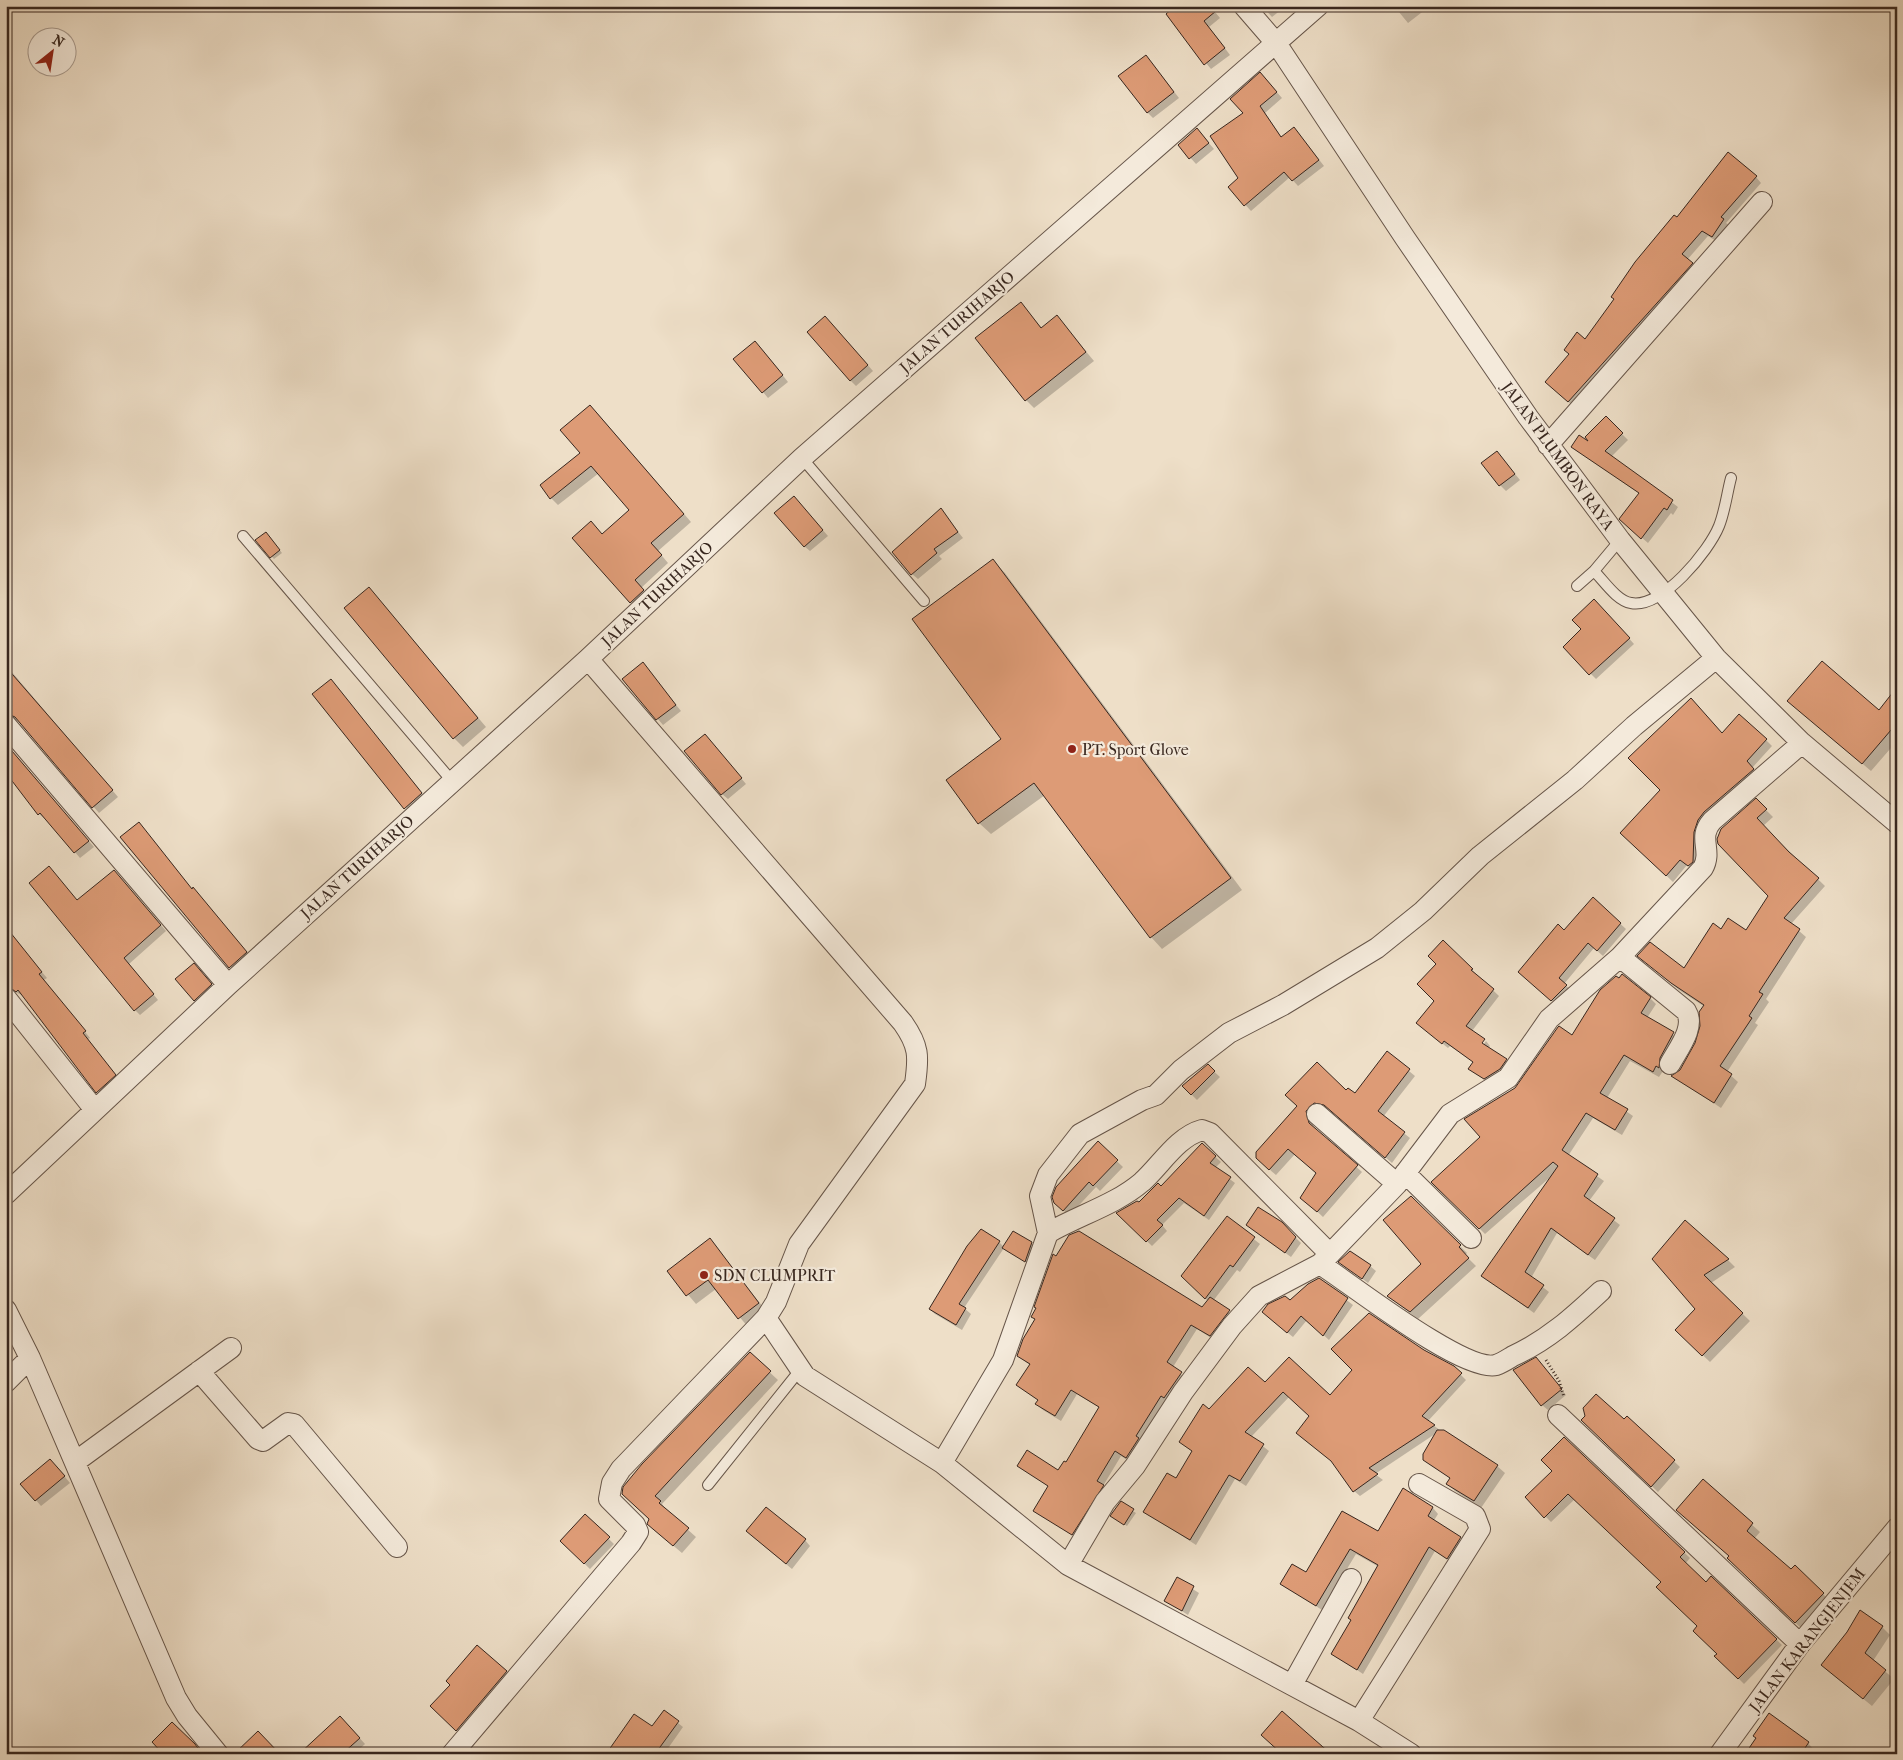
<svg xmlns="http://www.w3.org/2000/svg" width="1903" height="1760" font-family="'IM FELL French Canon',serif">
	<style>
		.shadow { fill: #0003 }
		.building { fill: #dd9b76; stroke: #38271f }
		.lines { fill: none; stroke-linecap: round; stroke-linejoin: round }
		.lane-casing { stroke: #665549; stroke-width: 12 }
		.street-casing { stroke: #665549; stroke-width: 22 }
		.path { stroke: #38271f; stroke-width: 3; stroke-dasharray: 1 2.5; stroke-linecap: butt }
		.lane { stroke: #f4eadb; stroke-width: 10 }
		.street { stroke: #f4eadb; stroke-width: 20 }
		.poi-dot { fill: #8f2418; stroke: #f4eadb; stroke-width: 2 }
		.labels { text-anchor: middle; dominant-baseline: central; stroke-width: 4.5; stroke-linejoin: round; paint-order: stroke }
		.street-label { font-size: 16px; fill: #38271f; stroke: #f4eadb }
		.poi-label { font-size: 16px; fill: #38271f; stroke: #f4eadb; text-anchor: start }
	</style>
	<rect width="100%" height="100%" fill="#eedfc8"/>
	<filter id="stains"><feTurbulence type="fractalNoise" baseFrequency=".004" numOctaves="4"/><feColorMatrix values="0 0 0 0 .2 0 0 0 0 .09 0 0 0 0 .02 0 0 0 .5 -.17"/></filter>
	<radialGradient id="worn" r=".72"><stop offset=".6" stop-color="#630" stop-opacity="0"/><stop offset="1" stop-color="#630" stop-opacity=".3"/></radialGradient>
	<path class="shadow" d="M1210,6L1220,18L1209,27L1230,55L1211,69L1186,39Z
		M1262,6H1286L1272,17Z
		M1394,6H1430L1408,23Z
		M1151,62L1179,98L1153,118L1148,113Z
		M1266,80L1282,98L1265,113L1282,138L1299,134L1324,166L1298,186L1290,177L1251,211L1230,188L1240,179L1245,114Z
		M1202,135L1214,149L1196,164L1179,145Z
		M1756,177L1761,183L1726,223L1729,225L1718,242L1708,236L1687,260L1697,269L1574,407L1552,387L1677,219Z
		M1020,303L1042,328L1057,317L1094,361L1034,408L1026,400Z
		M831,323L873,371L856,386L850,380Z
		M761,348L788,382L768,398L763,392Z
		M598,414L691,522L658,551L668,563L641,588L650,598L638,610L574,538L603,535L630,510L599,473L558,505L551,498L582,454Z
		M1606,418L1628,440L1611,457L1678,507L1673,515L1671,513L1648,543L1627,525L1640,494L1572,447L1593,444Z
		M1497,452L1520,480L1506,491L1500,485Z
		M800,504L828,536L810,551L804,546Z
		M941,510L963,538L939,556L942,559L918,579L912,574L927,524L925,522Z
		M269,536L282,553L274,559L257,540Z
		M993,561L1005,573L1242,890L1162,949L1151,937L1045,795L991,834L979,823L1003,739Z
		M377,597L486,727L463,747L454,738Z
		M1600,606L1634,644L1596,679L1564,647L1583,630Z
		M643,664L681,711L663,725L624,679Z
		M6,665L118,797L99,813L20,721L9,719L6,716Z
		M331,680L430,803L414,817L314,694Z
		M1897,689V741L1871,771L1798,709L1880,712Z
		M1723,734L1766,740L1772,746L1752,768L1759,776L1710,818L1695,872L1687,865L1673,882L1622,833Z
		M705,735L746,784L728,799L722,794Z
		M6,744L94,847L80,858L46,818L45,819L39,814L9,775L6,777Z
		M1756,800L1773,817L1763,826L1825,886L1791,924L1806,937L1766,999L1769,1002L1755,1023L1758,1025L1727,1072L1738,1082L1721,1108L1673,1076L1681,1071L1696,1044L1705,1007L1679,990L1646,962L1684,969L1721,930L1746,932L1770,896L1719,844Z
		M122,838L199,895L252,958L236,973Z
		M120,877L166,931L129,964L158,1000L140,1015L135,1010L77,901Z
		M1593,899L1626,929L1603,956L1594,948L1564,984L1572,991L1558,1006L1526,978Z
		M6,930L47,978L44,980L90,1038L88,1039L120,1081L103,1097L24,996L15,992L9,986Z
		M1443,942L1499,996L1472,1031L1478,1048L1480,1049L1486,1041L1490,1046L1488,1048L1512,1065L1490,1084L1470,1069L1474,1062L1450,1046L1448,1048L1423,1028L1436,1001L1438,964Z
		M199,971L216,990L200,1006L195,1000Z
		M1650,998L1656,1004L1647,1018L1679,1039L1665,1064V1072L1663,1071L1659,1077L1630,1061L1607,1098L1633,1116L1622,1135L1593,1118L1568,1156L1604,1181L1589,1201L1620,1225L1595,1260L1557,1233L1531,1278L1549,1292L1534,1313L1483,1276L1554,1174L1485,1234L1433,1182L1482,1137L1515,1089L1573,1037Z
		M1387,1053L1415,1076L1383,1117L1410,1138L1392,1163L1331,1110L1320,1108L1311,1117L1314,1129L1362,1172L1323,1217L1308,1203L1317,1174L1295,1154L1276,1175L1263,1164L1298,1106L1346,1092L1355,1095Z
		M1208,1066L1220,1077L1197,1100L1183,1086Z
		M1098,1143L1123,1167L1100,1191L1096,1187L1069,1216L1061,1208L1075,1166Z
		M1203,1145L1221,1162L1215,1168L1235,1183L1209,1220L1184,1203L1162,1225L1167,1231L1152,1246L1118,1213L1139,1204L1161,1188Z
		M1411,1197L1467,1253L1465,1255L1476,1266L1418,1319L1389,1297L1423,1264Z
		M1227,1218L1260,1244L1240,1272L1237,1270L1213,1301L1235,1317L1216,1341L1197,1329L1173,1367L1186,1379L1132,1463L1121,1456L1103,1486L1109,1491L1078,1539L1035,1511L1049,1487L1019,1466L1059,1471L1067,1464L1100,1408L1077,1394L1061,1421L1043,1410L1037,1404L1039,1401L1018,1385L1031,1366L1018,1356L1202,1309L1208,1301L1182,1276Z
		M1281,1223L1301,1243L1291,1257L1247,1225Z
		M709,1240L767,1312L748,1327L716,1289L696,1304L668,1271Z
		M999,1242L1004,1247L1031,1243L1034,1246L1028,1263L1004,1248L964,1308L971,1314L962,1330L935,1314L930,1309Z
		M1654,1259L1728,1260L1735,1267L1711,1283L1750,1321L1710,1362L1676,1330L1696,1309Z
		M1340,1262L1370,1266L1376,1271L1368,1283Z
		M1319,1279L1353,1305L1329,1340L1307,1320L1293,1337L1269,1318Z
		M1423,1351L1453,1367L1466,1380L1428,1421L1441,1431L1497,1466L1505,1473L1481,1508L1455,1491L1448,1484L1451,1479L1425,1460L1438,1432L1375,1474L1383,1480L1360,1496L1354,1491L1310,1416L1289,1397L1251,1437L1269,1451L1246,1486L1235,1479L1196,1545L1144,1511L1176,1480L1193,1452L1180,1442L1209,1410L1265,1384L1331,1397Z
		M750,1354L778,1380L662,1504L667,1511L696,1537L682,1553L657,1532L650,1519L643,1465Z
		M1542,1365L1566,1395L1548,1410L1542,1405Z
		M1627,1417L1680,1467L1658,1492L1582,1420H1624Z
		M1564,1439L1690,1558L1685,1564L1706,1584L1711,1578L1782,1645L1744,1684L1716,1656L1718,1654L1699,1626L1663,1582L1575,1499L1551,1522L1526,1497L1554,1471Z
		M56,1466L70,1483L41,1506L22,1484Z
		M1703,1481L1760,1532L1754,1539L1791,1571L1795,1566L1831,1602L1803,1630L1736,1566Z
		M1403,1490L1433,1508L1438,1514L1433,1522L1465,1544L1453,1563L1435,1551L1363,1674L1332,1653L1352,1620L1379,1567L1356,1554L1322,1610L1282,1584L1306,1574L1378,1532Z
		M1121,1503L1136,1513L1127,1526L1114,1518Z
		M585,1516L614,1544L590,1569L561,1541Z
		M753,1537L805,1540L810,1546L792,1569Z
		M1177,1579L1199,1593L1188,1615L1166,1601Z
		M1882,1627L1890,1635L1873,1661L1894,1679L1872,1706L1822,1665Z
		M506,1672L514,1680L465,1738L432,1706Z
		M664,1712L683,1727L664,1754H609L652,1728Z
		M1769,1715L1808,1743L1815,1751L1813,1754H1746Z
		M346,1723L365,1744L354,1754H300Z"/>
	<path class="building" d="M1175,6H1222L1204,21L1225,48L1204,65L1166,14Z
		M1146,55L1174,92L1147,113L1118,76Z
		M1260,72L1277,92L1260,106L1281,137L1294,127L1319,160L1292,181L1284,172L1244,206L1228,187L1238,178L1210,136L1243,113L1230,99Z
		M1197,128L1209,143L1189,159L1178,145Z
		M1728,152L1757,176L1721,217L1724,219L1712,237L1702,231L1682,254L1693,263L1568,402L1545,382L1569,354L1564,350L1577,332L1585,339L1614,299L1611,297L1635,262L1674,215L1677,217Z
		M1021,302L1041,328L1057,315L1086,352L1025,401L975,338Z
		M825,316L868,365L850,381L807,332Z
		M755,341L783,375L762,393L733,359Z
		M590,405L684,514L651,543L662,555L635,580L644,590L630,603L572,538L591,521L602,534L629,510L591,466L550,499L540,485L580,453L560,430Z
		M1606,416L1623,433L1605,451L1673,500L1667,510L1664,508L1641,539L1619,519L1639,493L1571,447L1579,435L1588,441L1585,437Z
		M1497,451L1515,474L1499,486L1481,463Z
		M794,496L823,530L804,547L774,513Z
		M941,508L958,532L934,549L937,553L911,575L892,552Z
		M266,532L280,550L270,558L255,540Z
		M993,559L1231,878L1150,938L1034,783L978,824L946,780L1001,739L912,619Z
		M369,587L478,718L453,739L344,608Z
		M1594,599L1630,638L1589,675L1563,647L1581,629L1572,620Z
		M1822,661L1879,710L1897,687V723L1862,764L1787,701Z
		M643,662L676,705L656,720L622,679Z
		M6,667L113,790L92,808L15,717L6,713Z
		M331,679L422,793L404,809L312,694Z
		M1691,698L1722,733L1739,714L1767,739L1747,761L1754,769L1704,812L1698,820L1694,832L1693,862L1688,866L1680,860L1666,876L1620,833L1660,790L1628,758Z
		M705,734L742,778L721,795L684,751Z
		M6,744L89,841L74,853L40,813L38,815L6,773Z
		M1756,798L1767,809L1757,818L1789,852L1819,878L1784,918L1800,929L1759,992L1763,994L1749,1016L1752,1018L1720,1066L1732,1074L1714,1103L1671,1076L1680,1070L1695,1043L1700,1026L1699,1012L1704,1005L1671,983L1637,956L1650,942L1684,968L1713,923L1721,929L1728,918L1746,930L1768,896L1718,844L1717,839L1721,829Z
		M139,822L192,889L193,887L247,952L229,968L120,837Z
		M49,866L77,900L114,870L161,925L124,958L154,994L134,1011L29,883Z
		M1593,897L1621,923L1597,951L1588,943L1559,978L1567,985L1551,1001L1518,972L1558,924L1564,930Z
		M6,927L42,972L39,974L86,1031L83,1033L116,1075L96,1093L18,990L16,992L6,985Z
		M1443,940L1473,969L1471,970L1494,989L1466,1026L1485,1039L1482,1043L1507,1059L1500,1069L1484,1079L1468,1069L1473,1062L1444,1041L1442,1044L1416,1023L1434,1001L1417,984L1436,964L1428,956Z
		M194,963L212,984L194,1001L175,979Z
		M1622,974L1651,997L1641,1013L1674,1032L1660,1058L1659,1068L1656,1066L1653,1072L1624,1055L1600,1093L1628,1109L1615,1130L1586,1113L1562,1150L1598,1174L1584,1196L1615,1218L1588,1255L1551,1228L1525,1272L1544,1285L1528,1308L1481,1276L1558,1166L1553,1162L1479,1229L1431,1182L1480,1137L1464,1119L1515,1088L1558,1027L1559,1026L1572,1035L1600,990L1616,976L1619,978Z
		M1387,1051L1410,1069L1378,1111L1405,1132L1385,1158L1324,1105L1314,1103L1306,1111L1309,1123L1358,1165L1317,1212L1300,1198L1316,1173L1288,1149L1269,1170L1256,1158V1152L1297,1106L1285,1095L1317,1062L1346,1090L1348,1088L1355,1093Z
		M1208,1064L1215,1071L1191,1095L1182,1086Z
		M1098,1141L1118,1160L1093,1186L1089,1182L1063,1211L1054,1203L1052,1197L1056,1187Z
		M1202,1143L1216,1156L1210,1163L1231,1177L1204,1216L1179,1198L1157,1220L1163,1225L1146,1242L1116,1213L1137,1201L1139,1202L1158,1183L1161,1186Z
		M1411,1196L1461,1245L1459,1247L1469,1258L1410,1312L1387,1296L1421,1264L1383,1220Z
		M1258,1207L1282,1222L1296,1237L1285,1253L1246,1225Z
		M1227,1216L1255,1237L1233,1267L1230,1265L1205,1299L1181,1276Z
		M1685,1220L1729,1259L1704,1275L1743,1313L1702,1356L1675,1330L1695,1309L1652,1259Z
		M981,1229L1000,1241L959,1304L966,1308L956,1325L929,1309L967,1246Z
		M1013,1231L1032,1242L1025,1262L1002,1248Z
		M1079,1231L1202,1307L1210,1297L1230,1310L1210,1336L1191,1325L1167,1362L1182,1372L1164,1398L1161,1396L1136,1436L1139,1438L1126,1458L1115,1451L1097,1481L1104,1485L1072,1535L1033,1511L1048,1486L1017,1466L1027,1450L1058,1470L1064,1461L1066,1462L1099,1407L1071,1390L1055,1416L1035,1404L1038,1400L1016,1385L1030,1364L1017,1356L1023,1339L1035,1319L1031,1317L1036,1308L1034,1307L1053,1254L1056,1256L1069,1235Z
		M710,1238L759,1303L738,1319L708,1280L686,1296L667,1271Z
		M1350,1251L1371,1265L1362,1279L1338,1262Z
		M1319,1278L1348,1298L1323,1336L1301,1316L1287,1333L1262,1312L1268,1304L1285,1296L1290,1300L1308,1284Z
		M1369,1313L1424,1350L1454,1366L1462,1373L1422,1416L1435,1425L1369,1468L1378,1474L1353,1492L1331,1461L1296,1433L1309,1416L1283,1392L1245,1432L1264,1444L1240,1481L1229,1475L1190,1540L1143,1512L1167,1473L1176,1478L1192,1451L1179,1442L1203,1404L1209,1409L1248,1367L1265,1382L1289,1357L1330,1395L1352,1370L1331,1349Z
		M750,1352L771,1371L655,1496L661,1501L659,1503L689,1528L673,1546L647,1524L649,1519L622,1494L623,1487L642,1464Z
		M1536,1357L1562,1389L1541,1406L1513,1370Z
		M1596,1394L1624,1419L1627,1416L1675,1460L1651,1487L1581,1420L1585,1416L1583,1408Z
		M1437,1430H1444L1498,1465L1474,1501L1446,1484L1450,1478L1423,1460V1454Z
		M1564,1437L1685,1552L1680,1557L1706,1582L1711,1576L1777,1639L1738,1679L1714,1656L1717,1654L1693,1631L1697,1626L1656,1587L1661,1582L1568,1494L1544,1518L1525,1497L1552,1471L1541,1460Z
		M50,1459L65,1476L35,1501L20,1484Z
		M1703,1479L1753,1523L1747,1531L1791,1569L1795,1565L1824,1593L1795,1623L1727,1558L1729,1556L1676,1510Z
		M1403,1488L1433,1507L1428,1516L1461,1537L1447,1559L1429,1547L1357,1670L1331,1654L1351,1620L1348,1618L1378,1565L1350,1549L1316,1606L1280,1584L1292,1564L1306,1572L1342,1511L1378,1531Z
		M1121,1501L1134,1509L1124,1525L1110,1516Z
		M766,1507L806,1539L786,1564L746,1531Z
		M585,1514L610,1537L584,1564L560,1541Z
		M1177,1577L1194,1586L1182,1611L1164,1601Z
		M1860,1610L1883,1626L1865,1653L1886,1670L1863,1699L1821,1665L1847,1632Z
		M477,1645L507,1671L456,1731L430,1706L450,1685L446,1681Z
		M664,1710L679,1721L655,1754H606L634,1714L652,1726Z
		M1282,1711L1331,1754H1282L1261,1735Z
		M1769,1713L1809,1742L1801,1754H1745L1756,1738L1753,1736Z
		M340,1716L360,1738L342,1754H299Z
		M172,1722L195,1744L202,1754H163L152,1742Z
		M258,1731L280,1754H234Z"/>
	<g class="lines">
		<g class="lane-casing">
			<path id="lane" d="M802,458L924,601
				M243,536L452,781
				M1594,571C1604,581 1617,601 1631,603C1662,609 1709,551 1719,526C1725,511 1727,493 1731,478
				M1577,586L1594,571L1620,540
				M708,1485L800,1370"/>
		</g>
		<g class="street-casing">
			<path id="street" d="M1244,6L1276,43L1405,238L1528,417L1620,540L1716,658L1802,743L1897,823
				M1548,445L1762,202
				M6,725L228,985
				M1620,957L1686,1011C1696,1027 1678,1049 1670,1064
				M6,998L95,1110
				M1317,1114L1397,1184
				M1405,1173L1471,1238
				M6,1194L228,985L588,659L802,458L1318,6
				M1048,1233L1040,1196L1048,1175L1080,1134L1142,1100L1156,1095L1181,1070L1229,1033L1283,1005L1377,948L1423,911L1480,856L1575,780L1634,726L1716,658
				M1320,1264C1351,1284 1464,1373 1496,1365C1502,1363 1508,1359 1513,1356C1548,1340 1573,1317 1601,1291
				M6,1310L30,1358L176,1698L187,1716L218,1754
				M766,1318L805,1376L942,1463L1068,1565L1359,1721L1411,1754
				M199,1371L258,1439L263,1441L288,1423L294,1424L397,1547
				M6,1382L30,1358
				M1558,1415L1800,1644
				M75,1462L231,1348
				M942,1463L1003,1360L1048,1233C1079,1215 1115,1205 1142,1182C1161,1165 1177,1137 1202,1130L1210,1133L1330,1254
				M1068,1565L1105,1502L1135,1466L1183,1392L1232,1326L1259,1296L1320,1264L1330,1254L1397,1184L1450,1114L1508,1078L1549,1019L1620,957L1703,868C1713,850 1697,838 1712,821L1802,743
				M1292,1685L1351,1579
				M1359,1721L1480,1529L1475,1516L1419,1484
				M452,1754L631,1543L638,1532L635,1525L609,1499L612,1483L621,1469L766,1318L776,1302L799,1244L915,1084C919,1056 919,1046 903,1023L588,659
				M1720,1754L1800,1644L1897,1528"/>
		</g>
		<path class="path" d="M1546,1360L1559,1381L1564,1397"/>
		<use href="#lane" class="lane"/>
		<use href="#street" class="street"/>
	</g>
	<g class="poi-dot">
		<circle cx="1072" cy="749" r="5"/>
		<circle cx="704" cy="1275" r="5"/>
	</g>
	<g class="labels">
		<g class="street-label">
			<text transform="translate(957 322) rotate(-41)">JALAN TURIHARJO</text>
			<text transform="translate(1558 456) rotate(54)">JALAN PLUMBON RAYA</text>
			<text transform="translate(657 594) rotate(-43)">JALAN TURIHARJO</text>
			<text transform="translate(357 867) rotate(-42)">JALAN TURIHARJO</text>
			<text transform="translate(1807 1640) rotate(-52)">JALAN KARANGJENJEM</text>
		</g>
		<g class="poi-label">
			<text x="1082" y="749">PT. Sport Glove</text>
			<text x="714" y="1275">SDN CLUMPRIT</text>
		</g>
	</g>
	<rect width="1903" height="1760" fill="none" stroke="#eedfc8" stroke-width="25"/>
	<rect x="8" y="8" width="1888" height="1745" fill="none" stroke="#38271f" stroke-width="2.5"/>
	<rect x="12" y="12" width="1878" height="1735" fill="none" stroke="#38271f"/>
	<g transform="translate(52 52) rotate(30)"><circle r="24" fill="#f4eadb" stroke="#a99c90"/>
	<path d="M0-4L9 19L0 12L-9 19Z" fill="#8f2418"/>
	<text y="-8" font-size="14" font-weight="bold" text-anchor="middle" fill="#38271f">N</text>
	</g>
	<rect width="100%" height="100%" filter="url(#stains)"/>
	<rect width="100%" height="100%" fill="url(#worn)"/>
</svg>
